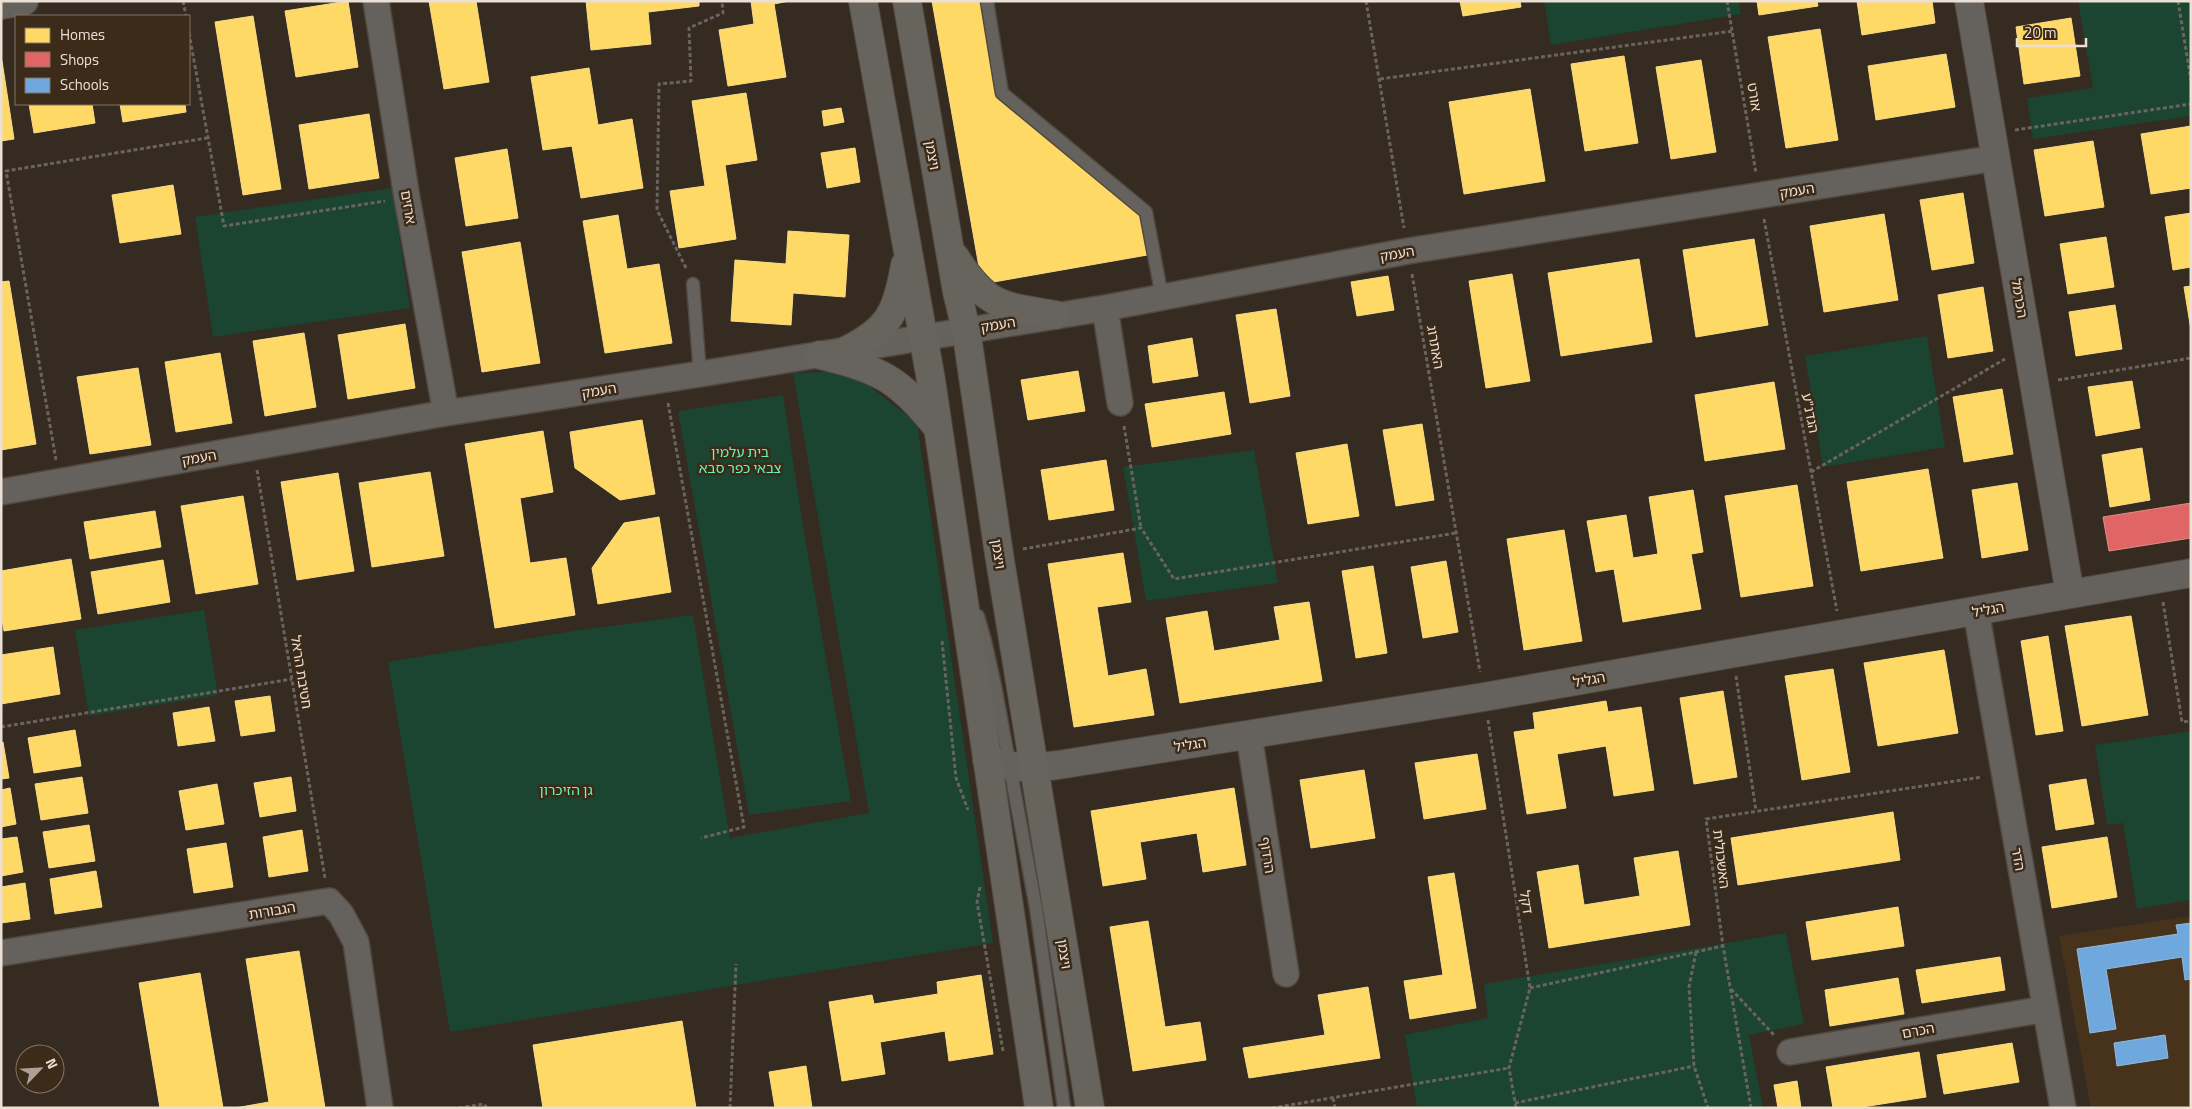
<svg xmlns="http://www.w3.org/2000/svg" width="2192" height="1109" font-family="'Titillium Web','Noto Sans Hebrew',sans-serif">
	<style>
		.built { fill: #47321c }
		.green { fill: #1b4431 }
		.homes { fill: #ffd966; stroke: #f9db87 }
		.shops { fill: #e06666; stroke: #e48b87 }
		.schools { fill: #6fa8dc; stroke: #94b9da }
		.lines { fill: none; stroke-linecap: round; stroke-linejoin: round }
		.service-casing { stroke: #51483f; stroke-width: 15 }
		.minor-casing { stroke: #51483f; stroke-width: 28 }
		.tertiary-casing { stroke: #51483f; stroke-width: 30 }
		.secondary-casing { stroke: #51483f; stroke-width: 30 }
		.path { stroke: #69645f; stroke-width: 3; stroke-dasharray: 4 2.5; stroke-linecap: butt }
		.service { stroke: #65625d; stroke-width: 12 }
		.minor { stroke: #65625d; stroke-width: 25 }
		.tertiary { stroke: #65625d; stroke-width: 28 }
		.secondary { stroke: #67635d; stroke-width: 28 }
		.labels { text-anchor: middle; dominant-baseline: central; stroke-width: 5; stroke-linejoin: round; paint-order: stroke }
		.street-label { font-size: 14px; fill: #ece0d5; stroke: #3d2b19 }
		.park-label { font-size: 14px; fill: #69f5b7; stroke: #3d2b19 }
	</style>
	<rect width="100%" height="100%" fill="#352b21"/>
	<path class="built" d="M2191,916V1108H2091L2059,936Z"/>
	<path class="green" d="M1544,1H1739L1741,14L1551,45Z
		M2078,1H2191V116L2033,139L2027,98L2093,88Z
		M392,188L410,308L213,337L195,217Z
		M1927,336L1945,447L1823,467L1805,356Z
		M850,371L917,423L993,943L450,1032L388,662L574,631L693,615L730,838L869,813L793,373Z
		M783,395L804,532L851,801L749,815L678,411Z
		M1254,450L1278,583L1146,601L1123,467Z
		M204,610L218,695L89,716L75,630Z
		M2191,731V900L2137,909L2123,823L2107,825L2095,745Z
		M1786,933L1804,1024L1749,1035L1763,1108H1417L1405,1035L1488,1018L1484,984Z"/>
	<path class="homes" d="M348,1L358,67L296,77L285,11Z
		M429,1H476L489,82L444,89Z
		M586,1H699V6L648,12L651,44L591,50Z
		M751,1H789L774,4L786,77L728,86L719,30L754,24Z
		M932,1H980L1002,93L1147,222L1153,254L982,284Z
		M1460,1H1520L1521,7L1463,16Z
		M1757,1H1817L1818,6L1759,15Z
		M1857,1H1932L1935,23L1862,35Z
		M253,16L281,189L243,195L215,22Z
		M2071,18L2080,76L2024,84L2016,27Z
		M1820,29L1838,140L1786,148L1768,37Z
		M1946,54L1955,107L1876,120L1868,66Z
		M1624,56L1638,143L1585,151L1571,64Z
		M1701,60L1716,152L1671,159L1656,67Z
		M2,61L14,139L1,141V62Z
		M589,68L598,125L632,119L643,188L581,198L572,146L543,150L531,77Z
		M1530,89L1545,181L1464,194L1449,102Z
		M746,93L757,160L725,165L736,239L679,248L670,191L705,186L692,101Z
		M29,104H92L95,123L34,133Z
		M120,104H185L186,112L123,122Z
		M841,108L844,122L824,126L822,111Z
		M369,114L379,178L309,189L299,125Z
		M2191,126V188L2151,194L2141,134Z
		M2093,141L2104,207L2045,216L2034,150Z
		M855,148L860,182L827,188L821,153Z
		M507,149L518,218L466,226L455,158Z
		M173,185L181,234L120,243L112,195Z
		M1963,193L1974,263L1932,270L1920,200Z
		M2191,213V267L2173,270L2165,217Z
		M1884,214L1898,300L1824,312L1810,226Z
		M618,215L627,269L659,264L672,343L605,353L583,221Z
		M788,231L849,235L845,297L793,293L791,325L731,321L735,260L786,264Z
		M2106,237L2114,287L2068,294L2060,244Z
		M1754,239L1768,325L1696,337L1683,250Z
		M520,242L540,363L482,372L462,252Z
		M1639,259L1652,342L1561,356L1548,273Z
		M1512,274L1530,381L1486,388L1469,281Z
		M1388,276L1394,310L1357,316L1351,282Z
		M9,281L36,444L1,450V282Z
		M2191,286V330L2184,287Z
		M1983,287L1993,351L1948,358L1938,295Z
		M2115,305L2122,349L2076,356L2069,312Z
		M1276,309L1290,396L1250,403L1236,315Z
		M405,324L415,388L348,399L338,335Z
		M304,333L316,407L265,416L253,341Z
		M1192,338L1198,376L1153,383L1148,346Z
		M220,353L232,423L176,432L165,362Z
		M138,368L151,445L90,454L77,377Z
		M1078,371L1085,411L1028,420L1021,380Z
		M2132,381L2140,428L2096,436L2088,387Z
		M1774,382L1785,449L1705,461L1695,395Z
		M2002,389L2013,454L1964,462L1953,397Z
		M1224,392L1231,434L1152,447L1145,404Z
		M642,420L655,494L620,500L575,468L570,432Z
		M1422,424L1434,500L1396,506L1383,430Z
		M543,431L553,492L520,498L530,563L566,558L575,615L495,628L465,444Z
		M1347,444L1359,516L1308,524L1296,453Z
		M2142,448L2150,500L2110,507L2102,455Z
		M1106,460L1114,510L1049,520L1041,470Z
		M1928,469L1943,558L1861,571L1847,482Z
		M430,472L444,556L372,567L359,483Z
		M338,473L354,571L297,580L281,482Z
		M2017,483L2028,550L1982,558L1972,490Z
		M1797,485L1813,586L1741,597L1725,496Z
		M1693,490L1703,552L1691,554L1701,609L1623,622L1614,569L1596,572L1587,521L1626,515L1633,558L1658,554L1649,497Z
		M243,496L258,584L196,594L181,506Z
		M155,511L161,547L90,559L84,522Z
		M659,517L671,592L598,604L592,568L624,523Z
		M1564,530L1582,641L1524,650L1507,539Z
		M1123,553L1131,602L1097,607L1108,676L1146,669L1154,715L1074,727L1048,564Z
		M71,559L81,619L4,631L1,613V571Z
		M163,560L170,602L98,614L91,572Z
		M1446,561L1458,632L1423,638L1411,567Z
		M1373,566L1387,653L1356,658L1342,571Z
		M1309,602L1322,681L1180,703L1166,618L1207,611L1214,651L1280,640L1274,607Z
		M2131,616L2148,715L2082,726L2065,626Z
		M2048,636L2063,731L2036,735L2021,641Z
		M53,647L60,694L1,704V655Z
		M1944,650L1958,733L1878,746L1864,663Z
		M1833,669L1850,772L1802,780L1785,676Z
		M1723,691L1737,777L1694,784L1680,698Z
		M270,696L275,731L241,736L235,701Z
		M1606,701L1608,712L1641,707L1654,790L1614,796L1606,746L1557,754L1566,808L1527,814L1514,732L1535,729L1533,713Z
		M209,707L215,741L178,746L173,713Z
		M75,730L81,766L34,773L28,738Z
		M3,742L9,778L1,779V743Z
		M1477,754L1486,809L1424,819L1415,763Z
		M1364,770L1375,838L1311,848L1300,780Z
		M82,777L88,813L41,820L35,784Z
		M291,777L296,811L260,817L254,783Z
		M2086,779L2094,824L2056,830L2049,785Z
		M217,784L224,824L186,830L179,791Z
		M10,788L16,824L1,827V790Z
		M1234,788L1246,865L1203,872L1197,833L1140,842L1146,879L1103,886L1091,811Z
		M1893,812L1900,860L1738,885L1731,838Z
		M89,825L95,861L49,868L43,832Z
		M302,830L308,871L269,877L263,837Z
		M17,837L23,872L1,876V839Z
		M2107,837L2117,897L2052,908L2042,847Z
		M226,843L233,887L194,893L187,849Z
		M1678,851L1690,925L1549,948L1537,872L1578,865L1584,905L1640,896L1634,858Z
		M96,871L102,907L55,914L50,879Z
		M1454,873L1476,1008L1410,1019L1404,981L1443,975L1428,877Z
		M25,883L30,919L1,923V887Z
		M1898,907L1904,946L1812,960L1806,922Z
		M1148,921L1165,1027L1200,1022L1206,1060L1133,1071L1110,927Z
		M299,951L325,1108H235L269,1102L246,959Z
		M2000,957L2005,990L1922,1003L1916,970Z
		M200,973L223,1108H160L139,983Z
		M981,975L993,1054L949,1061L945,1031L880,1042L885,1074L842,1081L829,1002L872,995L874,1004L938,994L937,982Z
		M1898,978L1904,1014L1830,1026L1825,990Z
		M1368,987L1380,1058L1249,1078L1243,1048L1325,1035L1318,995Z
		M682,1021L696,1108H543L533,1045Z
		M2012,1043L2019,1082L1944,1094L1937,1055Z
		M1919,1052L1926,1097L1856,1108H1833L1826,1067Z
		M806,1066L812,1108H775L769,1072Z
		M1797,1081L1801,1108H1778L1774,1085Z"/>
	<path class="shops" d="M2191,503V538L2109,551L2103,517Z"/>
	<path class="schools" d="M2191,923V979L2185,980L2182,957L2106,969L2116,1029L2090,1033L2077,949L2178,934L2176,925Z
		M2165,1035L2168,1058L2117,1066L2114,1043Z"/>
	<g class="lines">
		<g class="service-casing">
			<path id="service" d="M987,1L1002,93L1146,212L1162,297
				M693,284L700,374
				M978,616L985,641L995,686L1036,908L1064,1108"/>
		</g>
		<g class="minor-casing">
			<path id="minor" d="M376,1L407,198L446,413
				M1105,308L1120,403
				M1,492L446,413L700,374L1105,308L1408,251L1996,158
				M1976,611L2063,1108
				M1249,735L1286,974
				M1,953L329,901L341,914L356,942L380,1108
				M1790,1052L2046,1009"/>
		</g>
		<g class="tertiary-casing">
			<path id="tertiary" d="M1969,1L2070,594
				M1,5L24,1
				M987,760C1012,769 1032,768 1058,765L1484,697L2191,573"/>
		</g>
		<g class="secondary-casing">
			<path id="secondary" d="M863,1L931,380L1039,1108
				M907,1L957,292L966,329L999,554L1090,1108
				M955,257C986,306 1000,306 1056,315
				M847,350C890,329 897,311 905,265
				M820,355C881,370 898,378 938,428"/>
		</g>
		<path class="path" d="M183,1L186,16
			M1366,1L1404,228
			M1727,1L1756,173
			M2178,1L2191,81
			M189,33L224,226L385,201
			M1380,79L1733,31
			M2015,130L2191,104
			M1764,219L1837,611
			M686,268L657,210L659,84L691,81L689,28L723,13L722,1
			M1412,274L1480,672
			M2058,380L2191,358
			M668,403L744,827L701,838
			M1124,426L1141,528
			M56,460L6,171L207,138
			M257,470L325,878
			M1811,472L2005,359
			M1023,549L1141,528L1174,579L1456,533
			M2163,602L2182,722L2191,721
			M942,641L956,778L968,810
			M1736,676L1756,811
			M1488,720L1530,988L1509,1068L1516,1108
			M1,727L292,679
			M980,887L977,902L1003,1051
			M1696,952L1689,987L1694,1066L1708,1108
			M1530,988L1723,946
			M1731,989L1774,1035
			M1333,1098L1335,1108
			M1515,1103L1694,1066
			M459,1108L484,1104L487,1108
			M730,1108L736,964
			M1272,1108L1509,1068
			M1751,1108L1723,946L1706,819L1982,777"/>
		<use href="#service" class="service"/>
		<use href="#minor" class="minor"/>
		<use href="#tertiary" class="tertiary"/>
		<use href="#secondary" class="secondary"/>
	</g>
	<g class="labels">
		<g class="street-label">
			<text transform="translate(1755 97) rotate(81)">אורט</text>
			<text transform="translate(933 155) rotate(80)">ויצמן</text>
			<text transform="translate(1797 190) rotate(-9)">העמק</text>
			<text transform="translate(409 207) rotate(80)">ארזים</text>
			<text transform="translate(1397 253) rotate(-10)">העמק</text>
			<text transform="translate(2020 298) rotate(80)">הכרמל</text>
			<text transform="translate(998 324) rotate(-9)">העמק</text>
			<text transform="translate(1436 347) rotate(80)">האתרוג</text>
			<text transform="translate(599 390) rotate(-9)">העמק</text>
			<text transform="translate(1811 413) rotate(79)">הגדנ"ע</text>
			<text transform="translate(199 457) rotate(-10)">העמק</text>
			<text transform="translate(999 554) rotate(81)">ויצמן</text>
			<text transform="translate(1988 609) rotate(-10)">הגליל</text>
			<text transform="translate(302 672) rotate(81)">חטיבת הראל</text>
			<text transform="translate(1589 679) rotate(-10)">הגליל</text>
			<text transform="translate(1190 744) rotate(-9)">הגליל</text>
			<text transform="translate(1268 855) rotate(81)">הרדוף</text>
			<text transform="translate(1722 859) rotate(83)">האשכולית</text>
			<text transform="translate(2019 859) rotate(80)">הדר</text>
			<text transform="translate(1527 902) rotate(81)">דקל</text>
			<text transform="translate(272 910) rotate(-9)">הגבורות</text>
			<text transform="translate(1065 954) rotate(81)">ויצמן</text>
			<text transform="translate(1918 1030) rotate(-10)">הכרם</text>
		</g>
		<g class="park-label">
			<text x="740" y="451">בית עלמין<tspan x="740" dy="16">צבאי כפר סבא</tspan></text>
			<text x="566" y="789">גן הזיכרון</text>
		</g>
	</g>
	<rect width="2192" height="1109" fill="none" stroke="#ece0d5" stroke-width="5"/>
	<rect x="15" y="15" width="175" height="90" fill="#3d2b19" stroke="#837364"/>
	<rect x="25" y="28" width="25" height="15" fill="#ffd966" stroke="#837364"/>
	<text x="60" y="40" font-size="15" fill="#ece0d5">Homes</text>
	<rect x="25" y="52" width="25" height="15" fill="#e06666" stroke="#837364"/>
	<text x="60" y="65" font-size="15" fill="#ece0d5">Shops</text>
	<rect x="25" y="78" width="25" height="15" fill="#6fa8dc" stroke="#837364"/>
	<text x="60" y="90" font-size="15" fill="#ece0d5">Schools</text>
	<g transform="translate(40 1069) rotate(65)"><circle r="24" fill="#3d2b19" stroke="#837364"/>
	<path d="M0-4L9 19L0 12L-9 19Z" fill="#aca196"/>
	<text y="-8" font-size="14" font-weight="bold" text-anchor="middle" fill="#ece0d5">N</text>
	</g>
	<path d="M2017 38v8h69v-8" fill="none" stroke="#ece0d5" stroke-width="2.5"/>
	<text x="2024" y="38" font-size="15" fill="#ece0d5" stroke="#3d2b19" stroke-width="4" paint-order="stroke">20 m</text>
</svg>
